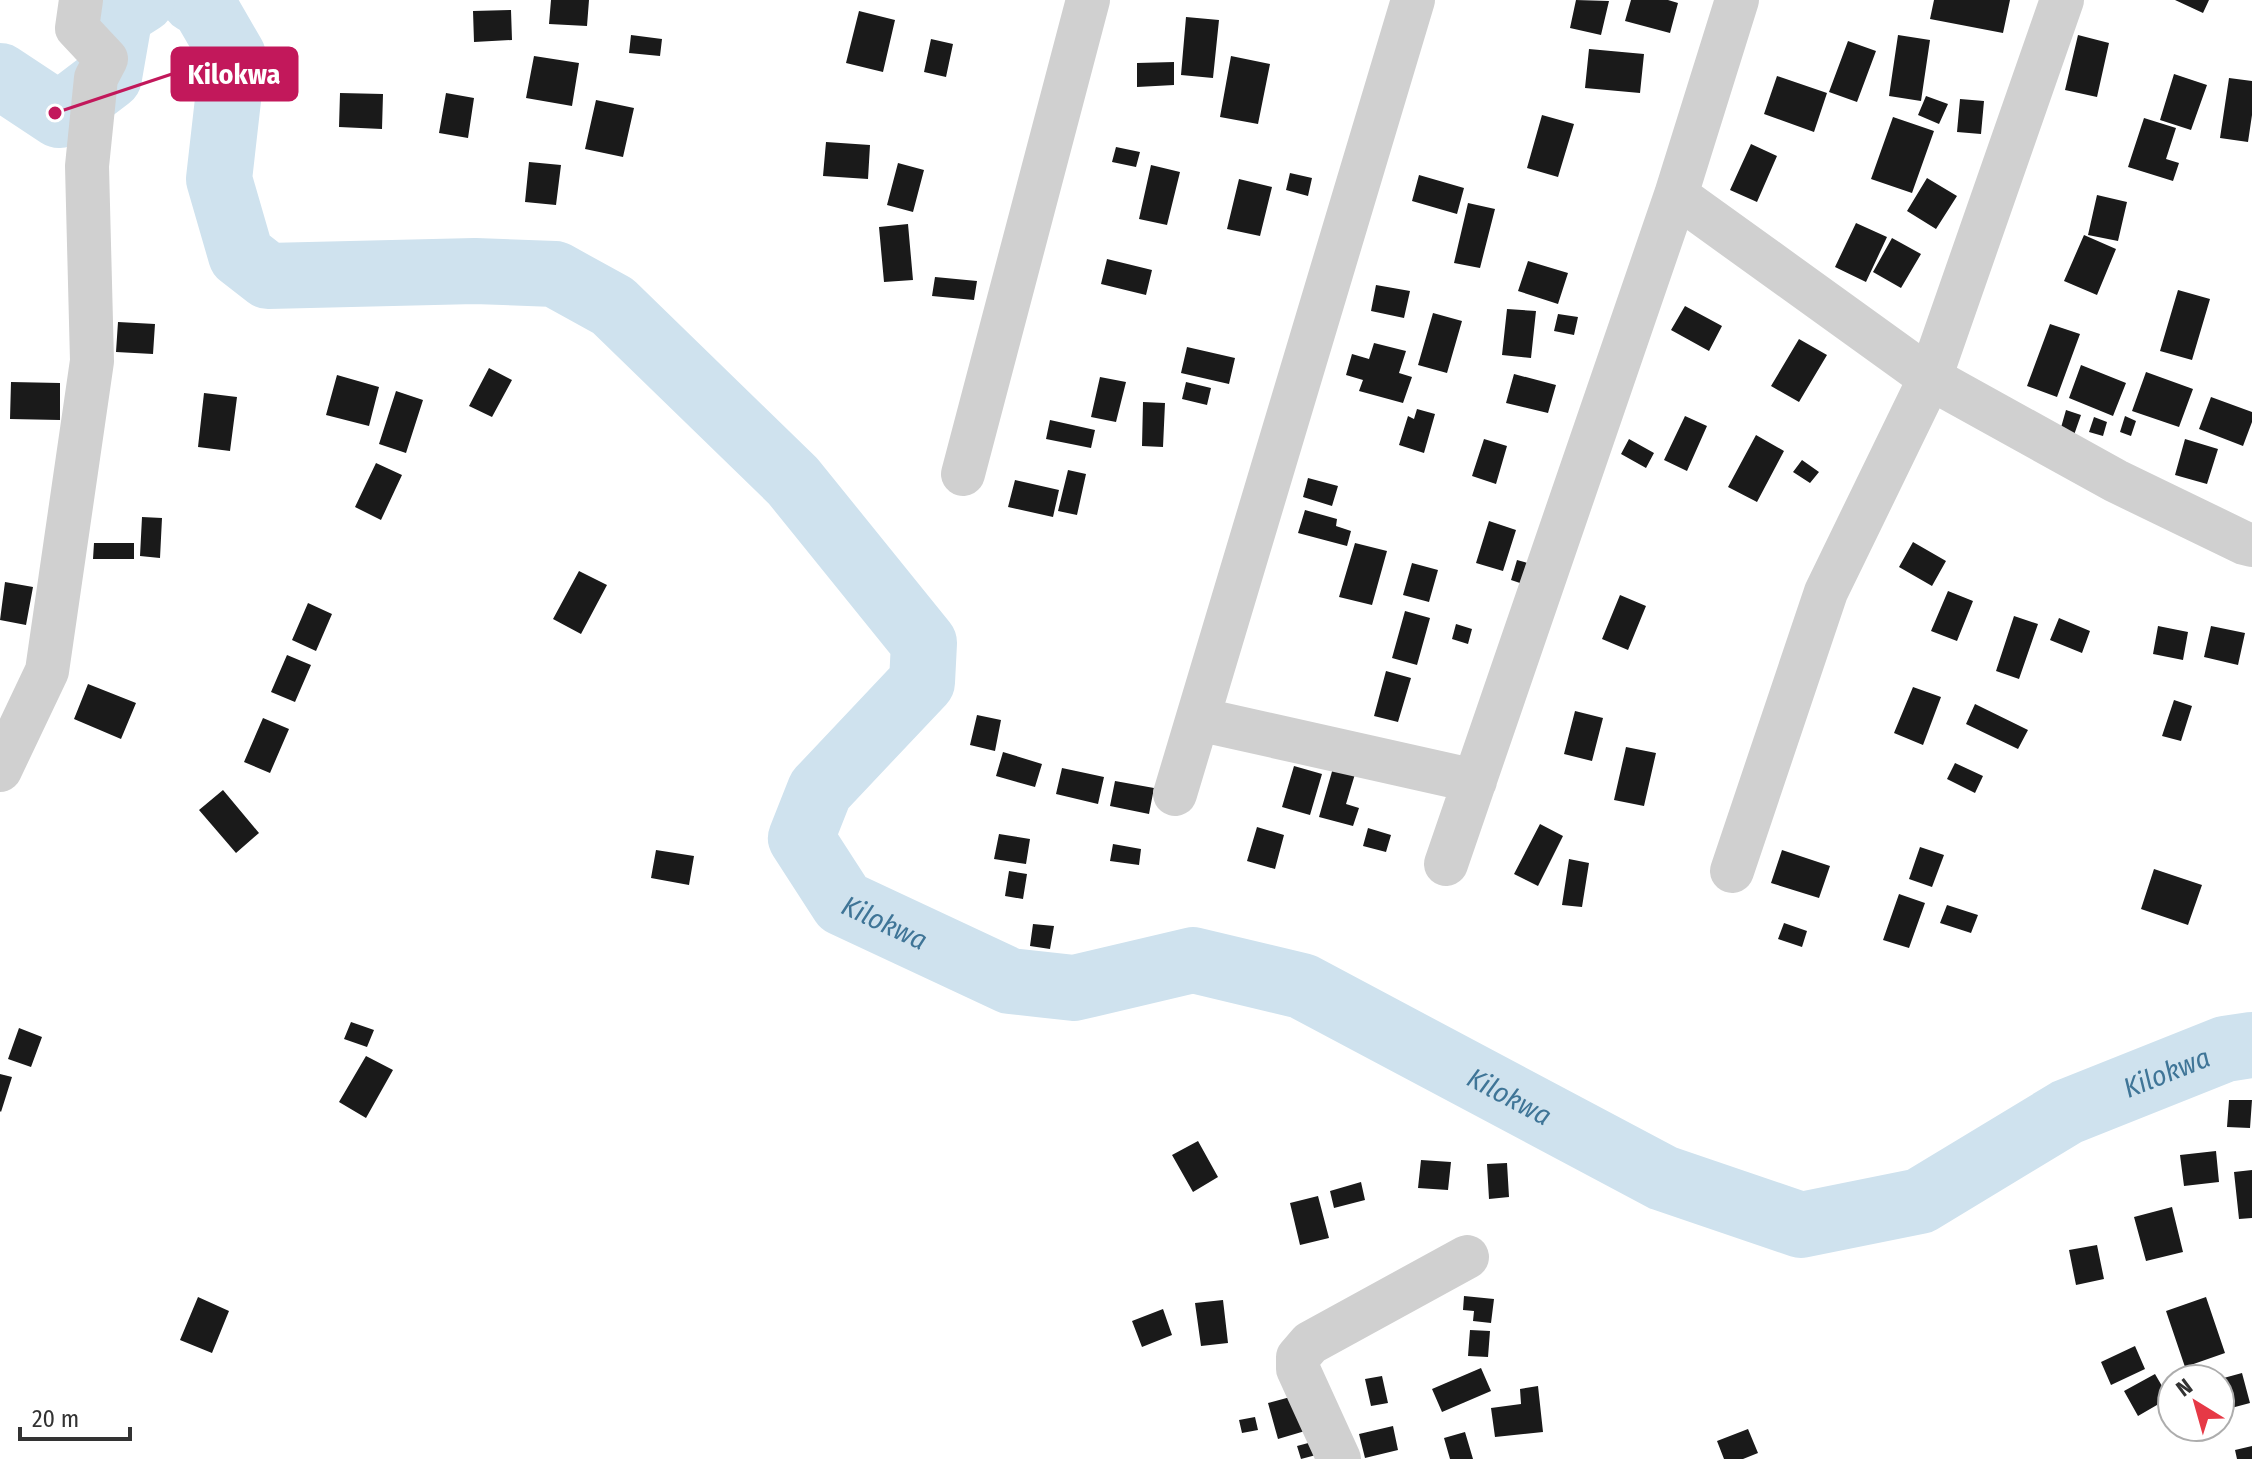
<svg xmlns="http://www.w3.org/2000/svg" width="2252" height="1459" font-family="'Fira Sans Condensed',sans-serif">
	<style>
		.lines { fill: none; stroke-linecap: round; stroke-linejoin: round }
		.river { stroke: #cfe2ee; stroke-width: 66 }
		.building { fill: #1a1a1a }
		.minor { stroke: #d0d0d0; stroke-width: 44 }
		.labels { text-anchor: middle; dominant-baseline: central; stroke-width: 8; stroke-linejoin: round; paint-order: stroke }
		.water-label { font-size: 28px; font-style: italic; fill: #3f7597; stroke: #fff }
		.leader { fill: none; stroke: #c2185b; stroke-width: 3 }
		.callout-dot { fill: #c2185b; stroke: #fff; stroke-width: 3 }
		.callout { fill: #c2185b; stroke: #c2185b; stroke-width: 3 }
		.callout-label { font-size: 28px; text-anchor: middle; font-weight: bold; fill: #fff }
	</style>
	<rect width="100%" height="100%" fill="#fff"/>
	<g class="lines">
		<g class="river">
			<path id="s1" d="M194,0L204,6L233,56L219,179L241,255L268,276L475,271L555,274L613,306L793,481L924,643L922,682L820,790L801,838L843,903L1010,981L1074,988L1193,960L1302,986L1663,1178L1801,1225L1920,1201L2067,1112L2225,1049L2252,1045"/>
			<path d="M0,76L59,115L109,77L120,14L142,0"/>
		</g>
	</g>
	<path class="building" d="M551,0H589L587,26L549,24Z
		M1576,0L1609,1L1601,35L1570,28Z
		M1631,0H1668L1678,3L1670,33L1625,21Z
		M1934,0H2010L2003,33L1930,19Z
		M2175,0H2209L2203,13Z
		M511,10L512,40L474,42L473,11Z
		M859,11L895,20L883,72L846,63Z
		M1186,17L1219,20L1213,78L1181,75Z
		M631,35L662,39L660,56L629,53Z
		M1898,35L1930,40L1921,101L1889,96Z
		M2078,35L2109,43L2097,97L2065,90Z
		M931,39L953,44L946,77L924,72Z
		M1848,41L1876,51L1857,102L1829,92Z
		M1589,49L1644,54L1640,93L1585,88Z
		M534,56L579,63L572,106L526,98Z
		M1231,56L1270,64L1258,124L1220,117Z
		M1174,62V85L1137,87V63Z
		M2174,74L2207,85L2191,130L2160,120Z
		M1777,76L1827,93L1814,132L1764,114Z
		M2229,78L2252,81V115L2248,142L2220,138Z
		M340,93L383,94L382,129L339,127Z
		M446,93L474,98L468,138L439,133Z
		M1926,96L1948,104L1939,124L1918,115Z
		M1960,99L1984,101L1981,134L1957,132Z
		M596,100L634,108L623,157L585,149Z
		M1542,115L1574,124L1558,177L1527,168Z
		M1893,117L1934,131L1912,193L1871,179Z
		M2144,118L2176,128L2166,159L2179,163L2173,181L2128,167Z
		M826,142L870,145L868,179L823,176Z
		M1751,144L1777,156L1757,202L1730,190Z
		M1116,147L1140,152L1136,167L1112,162Z
		M529,162L561,165L556,205L525,202Z
		M898,163L924,170L913,212L887,205Z
		M1151,165L1180,172L1167,225L1139,219Z
		M1290,173L1312,178L1308,196L1286,190Z
		M1419,175L1464,188L1457,214L1412,201Z
		M1927,178L1957,196L1936,229L1907,211Z
		M1239,179L1272,187L1260,236L1227,229Z
		M2097,195L2127,202L2118,241L2088,235Z
		M1468,203L1495,209L1480,268L1454,263Z
		M1856,223L1887,237L1866,282L1835,267Z
		M908,224L913,280L884,282L879,227Z
		M2084,235L2116,249L2097,295L2064,281Z
		M1892,238L1921,254L1901,288L1873,272Z
		M1107,259L1152,270L1146,295L1101,284Z
		M1528,261L1568,273L1558,304L1518,291Z
		M935,277L977,281L974,300L932,296Z
		M1376,285L1410,291L1404,318L1371,311Z
		M2178,290L2210,299L2192,360L2160,351Z
		M1685,306L1722,326L1709,351L1671,330Z
		M1507,309L1536,311L1531,358L1502,355Z
		M1433,313L1462,321L1447,373L1418,365Z
		M1558,314L1578,317L1574,335L1554,331Z
		M118,322L155,324L153,354L116,352Z
		M2050,324L2080,334L2057,397L2027,386Z
		M1799,339L1827,355L1799,402L1771,386Z
		M1374,343L1406,351L1399,373L1412,377L1403,403L1359,391L1363,380L1346,375L1352,354L1369,359Z
		M1187,347L1235,358L1229,384L1181,373Z
		M2081,365L2126,383L2113,416L2069,398Z
		M489,368L512,380L492,417L469,406Z
		M2146,372L2193,389L2179,427L2132,411Z
		M1514,374L1556,385L1548,413L1506,403Z
		M337,375L379,387L369,426L326,415Z
		M1100,377L1126,382L1116,422L1091,417Z
		M11,382L60,383V420L10,419Z
		M1186,382L1211,388L1207,405L1182,399Z
		M396,391L423,400L406,453L379,444Z
		M204,393L237,397L230,451L198,447Z
		M2211,397L2252,412V422L2243,446L2199,429Z
		M1143,402L1165,403L1163,447L1142,446Z
		M1417,409L1435,414L1424,453L1399,445L1408,416L1414,419Z
		M2066,410L2081,415L2074,435L2060,431Z
		M1685,416L1707,426L1687,471L1664,460Z
		M2125,416L2136,421L2131,436L2120,432Z
		M2094,417L2107,422L2103,436L2089,432Z
		M1050,420L1095,430L1091,448L1046,439Z
		M1756,435L1784,451L1757,502L1728,487Z
		M1484,439L1507,446L1496,484L1472,476Z
		M1629,439L1654,453L1646,468L1621,454Z
		M2185,439L2218,449L2207,484L2175,475Z
		M1802,460L1819,472L1810,483L1793,472Z
		M376,463L402,475L381,520L355,507Z
		M1068,470L1086,474L1077,515L1058,511Z
		M1308,478L1338,486L1332,506L1303,497Z
		M1015,480L1059,490L1053,517L1008,507Z
		M1305,510L1337,519L1336,526L1351,531L1347,546L1298,533Z
		M142,517L162,518L160,558L140,556Z
		M1489,521L1516,530L1503,571L1476,563Z
		M1913,542L1946,561L1932,586L1899,567Z
		M94,543H134V559H93Z
		M1355,543L1387,551L1372,605L1339,597Z
		M1517,560L1538,566L1532,587L1511,580Z
		M1412,563L1438,570L1429,602L1403,595Z
		M579,571L607,585L581,634L553,619Z
		M5,582L33,587L26,625L0,620Z
		M1948,591L1973,601L1957,641L1931,631Z
		M1620,595L1646,606L1628,650L1602,639Z
		M308,603L332,614L316,651L292,640Z
		M1405,611L1430,618L1417,665L1392,658Z
		M2014,616L2038,624L2019,679L1996,671Z
		M2059,618L2090,631L2082,653L2050,640Z
		M1456,624L1472,629L1468,644L1452,639Z
		M2158,626L2188,632L2183,660L2153,654Z
		M2211,626L2245,633L2238,665L2204,657Z
		M287,655L311,665L295,702L271,692Z
		M1386,671L1411,678L1398,722L1374,716Z
		M88,684L136,703L121,739L74,719Z
		M1913,687L1941,697L1923,745L1894,733Z
		M2174,700L2192,706L2181,741L2162,736Z
		M1975,704L2028,730L2018,749L1966,724Z
		M1575,711L1603,718L1592,761L1564,754Z
		M977,715L1001,720L995,751L970,745Z
		M263,718L289,729L270,773L244,762Z
		M1626,747L1656,753L1644,806L1614,800Z
		M1003,752L1042,764L1035,787L996,776Z
		M1955,763L1983,776L1975,793L1947,779Z
		M1294,766L1322,774L1310,815L1282,807Z
		M1062,768L1104,777L1098,804L1056,794Z
		M1333,768L1355,774L1346,804L1359,808L1353,826L1319,817Z
		M1115,781L1154,788L1149,814L1110,806Z
		M223,790L259,833L236,853L199,810Z
		M1540,824L1563,836L1538,886L1514,874Z
		M1257,827L1284,835L1275,869L1247,861Z
		M1368,828L1391,835L1386,852L1363,846Z
		M999,834L1030,839L1026,864L994,859Z
		M1113,844L1141,849L1139,865L1110,861Z
		M1920,847L1944,855L1932,887L1909,879Z
		M656,850L694,856L689,885L651,878Z
		M1782,850L1830,866L1819,898L1771,883Z
		M1569,859L1589,863L1582,907L1562,905Z
		M2154,869L2202,885L2188,925L2141,909Z
		M1009,871L1027,874L1023,899L1005,896Z
		M1899,894L1925,903L1909,948L1883,940Z
		M1947,905L1978,915L1971,933L1940,923Z
		M1784,923L1807,931L1802,947L1778,939Z
		M1033,924L1054,926L1050,949L1030,946Z
		M351,1022L374,1030L367,1047L344,1039Z
		M19,1028L42,1037L31,1067L8,1059Z
		M366,1056L393,1070L366,1118L339,1102Z
		M0,1074L12,1077L1,1112L0,1111Z
		M2229,1100H2252L2250,1128L2227,1127Z
		M1198,1141L1218,1177L1193,1192L1172,1155Z
		M2216,1151L2219,1182L2184,1186L2180,1155Z
		M1421,1160L1451,1162L1448,1190L1418,1188Z
		M1507,1163L1509,1197L1489,1199L1487,1164Z
		M2252,1170V1218L2239,1219L2234,1172Z
		M1361,1182L1365,1200L1334,1208L1330,1191Z
		M1318,1196L1329,1238L1300,1245L1290,1203Z
		M2172,1207L2183,1252L2146,1261L2134,1217Z
		M2097,1245L2104,1279L2076,1285L2069,1250Z
		M1464,1296L1494,1299L1491,1323L1473,1321L1474,1311L1463,1310Z
		M198,1297L229,1311L212,1353L180,1340Z
		M2206,1297L2225,1353L2185,1367L2166,1311Z
		M1223,1300L1228,1343L1201,1346L1195,1303Z
		M1163,1309L1172,1335L1142,1347L1132,1321Z
		M1470,1330L1490,1331L1488,1357L1468,1356Z
		M2135,1346L2145,1369L2111,1385L2101,1362Z
		M1481,1368L1491,1391L1442,1412L1432,1389Z
		M2242,1373L2250,1403L2220,1411V1379Z
		M2155,1374L2169,1398L2138,1416L2124,1391Z
		M1382,1376L1388,1403L1371,1406L1365,1379Z
		M1538,1386L1543,1432L1495,1437L1491,1408L1521,1404L1520,1389Z
		M1294,1396L1305,1431L1278,1439L1268,1403Z
		M1255,1417L1258,1430L1242,1433L1239,1420Z
		M1393,1426L1398,1450L1365,1458L1359,1434Z
		M1748,1429L1758,1453L1743,1459H1724L1717,1441Z
		M1465,1432L1473,1459H1450L1444,1438Z
		M1312,1442L1316,1455L1301,1459L1297,1446Z
		M2252,1446V1459H2237L2235,1450Z"/>
	<g class="lines">
		<path class="minor" d="M1676,195L1930,378L2116,481L2244,543L2252,545
			M963,474L1088,0
			M1198,719L1475,781
			M0,770L47,671L92,361L87,166L96,78L106,59L77,28L81,0
			M1175,794L1413,0
			M1446,864L1676,195L1737,0
			M1732,871L1826,592L1930,378L2062,0
			M1339,1459L1298,1369V1357L1310,1343L1467,1257"/>
	</g>
	<g class="labels">
		<g class="water-label">
			<text stroke="none"><textPath href="#s1" startOffset="1482">Kilokwa</textPath></text>
			<text stroke="none"><textPath href="#s1" startOffset="2874">Kilokwa</textPath></text>
			<text stroke="none"><textPath href="#s1" startOffset="2154">Kilokwa</textPath></text>
		</g>
	</g>
	<path class="leader" d="M55 113L172 74"/>
	<circle class="callout-dot" cx="55" cy="113" r="8"/>
	<rect class="callout" x="172" y="48" width="125" height="52" rx="8"/>
	<g class="callout-label">
		<text x="234" y="84">Kilokwa</text>
	</g>
	<g transform="translate(2196 1403) rotate(323)"><circle r="38" fill="#ffffff" stroke="#adadad" stroke-width="2"/>
	<path d="M0-6L14 30L0 20L-14 30Z" fill="#e63946"/>
	<text y="-12" font-size="22" font-weight="bold" text-anchor="middle" fill="#333333">N</text>
	</g>
	<path d="M20 1427v12h110v-12" fill="none" stroke="#333333" stroke-width="4"/>
	<text x="32" y="1427" font-size="24" fill="#333333" stroke="#ffffff" stroke-width="6" paint-order="stroke">20 m</text>
</svg>
